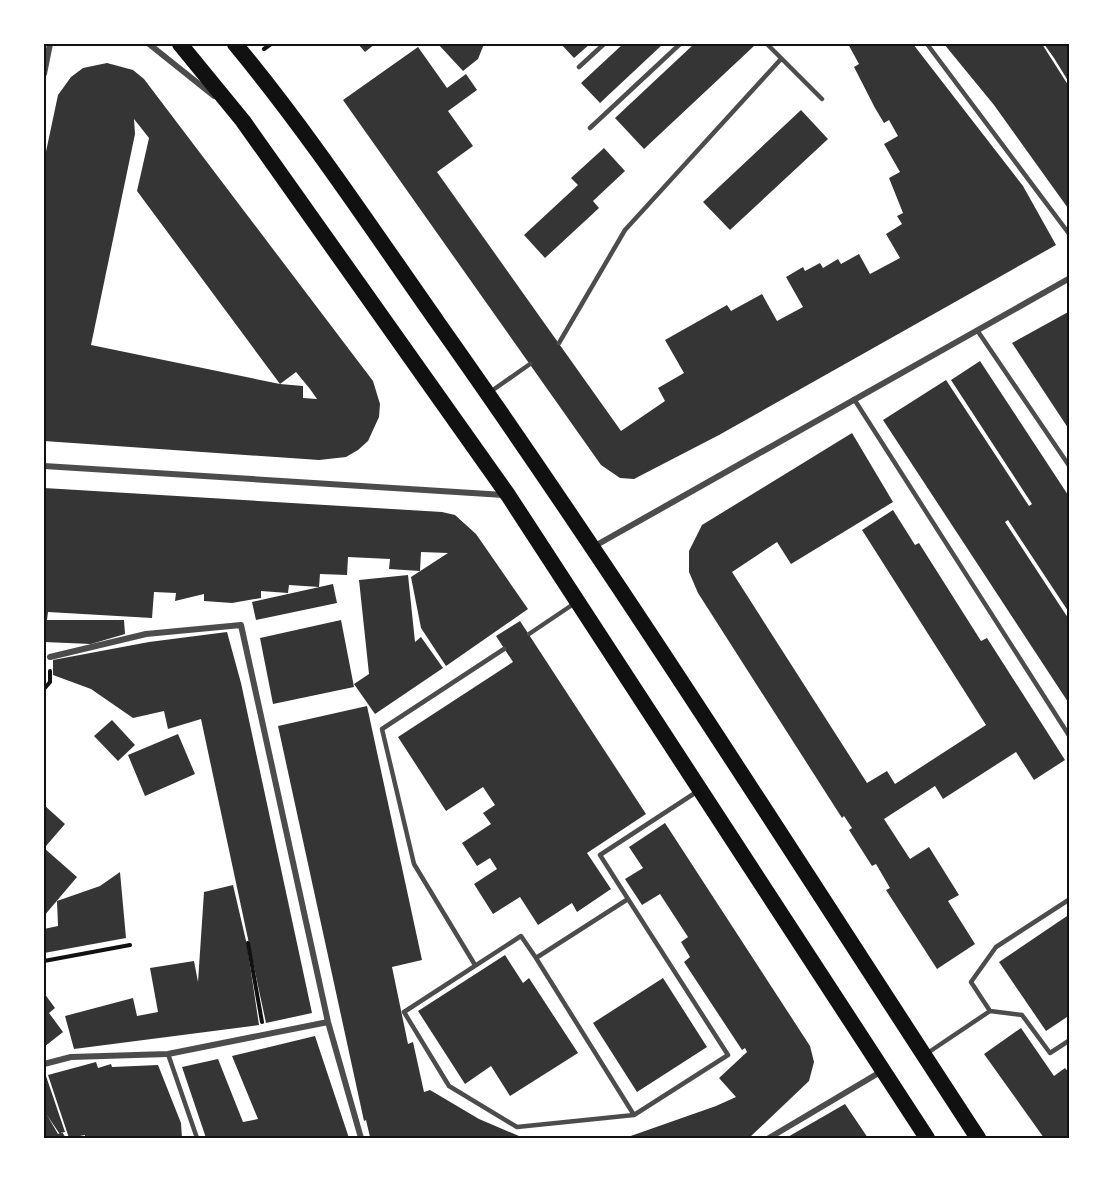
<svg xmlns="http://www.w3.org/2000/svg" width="1113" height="1182" font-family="Rubik,sans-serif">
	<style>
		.building { fill: #353535; fill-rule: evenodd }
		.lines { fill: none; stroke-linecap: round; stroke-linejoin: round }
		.path { stroke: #111; stroke-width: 4 }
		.service { stroke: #4c4c4c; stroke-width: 4.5 }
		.minor { stroke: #4c4c4c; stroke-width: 6 }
		.trunk { stroke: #111; stroke-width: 16 }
		.neatline { fill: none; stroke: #111; stroke-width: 2 }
	</style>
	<rect width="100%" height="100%" fill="#fff"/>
	<path class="building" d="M358,44H375L365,52Z
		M438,44H484L478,59L463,71Z
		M561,44H590L574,58Z
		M623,44H663L600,103L581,83Z
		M694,44H752L754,46L644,149L615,118Z
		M848,44H913L1023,186L1056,245L719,435L634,479L620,478L601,465L343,100L418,47L447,88L466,74L477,90L448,111L473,146L437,172L621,431L665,401L658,388L684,373L665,340L727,305L731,311L762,294L777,321L803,307L786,277L803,267L805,271L820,263L823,268L838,259L841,264L859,254L870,274L900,258L886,234L902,224L897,216L903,213L889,178L900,172L884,144L898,136L889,120L884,123L875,108L854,67L859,64Z
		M944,44H1042L1070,88V211L994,105Z
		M1044,44H1070V84L1054,58Z
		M107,63L133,70L144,79L373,381L380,404L379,417L368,441L358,450L346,457L319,460L44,441V161L58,95L71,77L83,68ZM134,119L149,138L137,191L280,384L91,345L135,134ZM296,372L310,389L317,399L303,398V386L280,384Z
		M801,110L828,139L730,230L703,202Z
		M604,148L625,171L593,201L599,208L545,258L524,235L578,185L571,178Z
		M1070,311V431L1012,343Z
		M980,361L1070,498V614L1008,520L1005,522L1070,621V705L883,420L946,380L1029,506L1032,504L951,380Z
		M852,433L893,502L791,564L777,542L732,572L867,783L887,771L895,784L986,725L862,530L893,510L915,545L919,543L981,641L987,638L1065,760L1034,780L1016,752L943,799L935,786L884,819L910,859L929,847L959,895L948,901L975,944L937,969L886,890L890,888L876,864L872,866L849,830L852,828L844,816L842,818L698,593L689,572V551L702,525Z
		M44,488L442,512L455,515L476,534L528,609L446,666L421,628L411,577L448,553L421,552L420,571L389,569L390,559L348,557L347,575L320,574L319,587L289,585L288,593L261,591V598L232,603L204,601V594L175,601L176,593L154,592L152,618L48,612L47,620H124L125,634L91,644L44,642Z
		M408,575L415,642L421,637L443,668L375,714L354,684L369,674L359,580Z
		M333,584L337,603L256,620L252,602Z
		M341,620L354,687L273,704L260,638Z
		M520,621L646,814L587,853L611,889L577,912L572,903L538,925L520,897L493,914L474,884L497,869L490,858L477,866L462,843L491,824L483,813L495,805L483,787L446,811L398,737L513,662L496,636Z
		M227,632L241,683L312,1013L266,1023L201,719L168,729L164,711L133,718L91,689L53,675V660L149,642Z
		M44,664H45L46,681H44Z
		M367,706L422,960L392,967L408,1044L413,1042L424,1092L430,1090L479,1119L519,1136L562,1138L370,1137L366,1120L364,1121L278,726Z
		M112,720L135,745L118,761L94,736Z
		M178,734L195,774L145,796L128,755Z
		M44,805L65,824L46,846L44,844Z
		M665,823L810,1046L814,1062L809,1081L749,1138H625L716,1106L736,1097L719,1078L747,1052L745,1048L742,1050L684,962L690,957L681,942L688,937L660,894L642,905L625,879L643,868L629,847Z
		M44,848L77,877L44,916Z
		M120,872L126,938L44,953V929L58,926L57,901L100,886Z
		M233,885L247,945L259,1025L74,1049L65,1016L133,998L137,1016L158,1012L150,968L194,961L198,982L204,892Z
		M1070,914V1015L1046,1031L999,962Z
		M505,955L523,983L529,978L578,1053L510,1096L491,1066L465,1084L418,1011Z
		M663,978L707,1047L637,1092L593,1023Z
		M44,993L55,1008L49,1013L63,1032L44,1047Z
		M1021,1028L1054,1076L1065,1068L1070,1074V1138H1044L984,1054Z
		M315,1036L349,1138H206L182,1067L218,1059L243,1122L258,1119L232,1056Z
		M96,1062L98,1068L111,1064L112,1067L158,1065L181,1123L182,1138H85V1135L69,1138L48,1075Z
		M44,1076H46L65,1132L59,1133L47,1115L58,1134L62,1132L66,1138H44Z
		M845,1104L868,1138H786Z
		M573,1136H608V1138H573Z"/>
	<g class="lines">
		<path class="path" d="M264,49L271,44
			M44,689L50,682V671
			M248,943L262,1022
			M44,961L130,945"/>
		<path class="service" d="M767,44L822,99
			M927,44L1070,235
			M579,67L604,44
			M590,128L680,44
			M977,330L1070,467
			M559,343L625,230L781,59
			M490,392L530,364
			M854,399L1070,737
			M529,634L575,603
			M536,958L634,1115L728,1055L628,899
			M475,965L414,864L382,729L504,649
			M990,1011L971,982L996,947L1070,899
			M168,1054L197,1138
			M926,1054L990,1011L1022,1015L1050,1053L1070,1040
			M634,1115L517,1127L449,1086L404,1012L521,936L536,958L628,899L600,855L698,791"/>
		<path class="minor" d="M149,44L214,96
			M44,74L50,44
			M44,466L504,495
			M593,547L1070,278
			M50,657L146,634L241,625L328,1022L361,1138
			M44,1064L71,1057L168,1054L328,1022
			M769,1138L882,1071"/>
		<path class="trunk" d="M180,44L243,121L508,495L927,1138
			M235,44C308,132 372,229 438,323C627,590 800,866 978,1138"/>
	</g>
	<rect width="1113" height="1182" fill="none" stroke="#ffffff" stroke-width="90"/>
	<rect x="45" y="45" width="1023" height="1092" class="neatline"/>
</svg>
